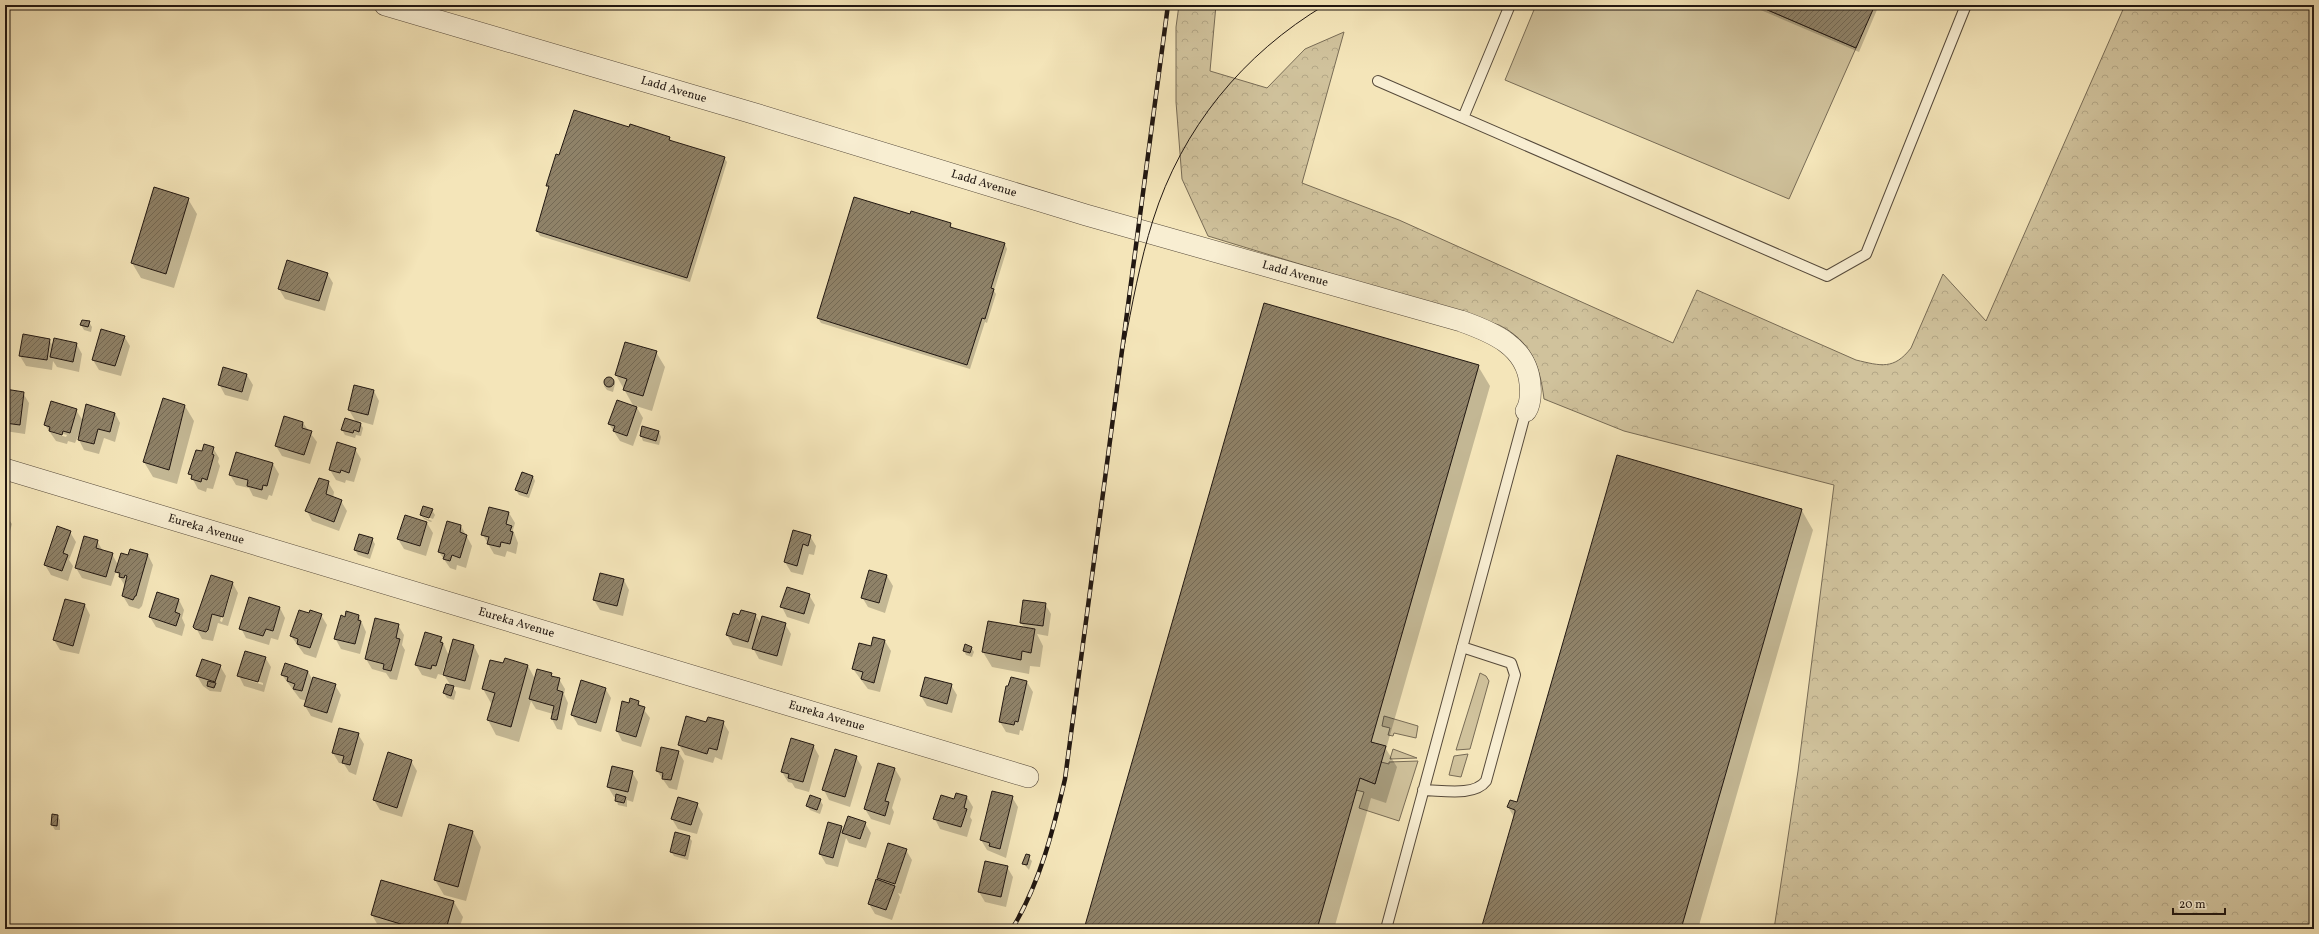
<svg xmlns="http://www.w3.org/2000/svg" width="2319" height="934" font-family="Vollkorn,serif">
	<style>
		.green { fill: #d0c29c; stroke: #786c56 }
		.forest { fill: url(#forest-crowns); stroke: #786c56 }
		.shadow { fill: #0003; fill-rule: evenodd }
		.building { fill: url(#building-hatch); stroke: #211711 }
		.lines { fill: none; stroke-linecap: round; stroke-linejoin: round }
		.service-casing { stroke: #564a3b; stroke-width: 12 }
		.minor-casing { stroke: #564a3b; stroke-width: 22 }
		.service { stroke: #f8eed2; stroke-width: 10 }
		.minor { stroke: #f8eed2; stroke-width: 21 }
		.tram { stroke: #211711; stroke-width: 1 }
		.rail-casing { stroke: #211711; stroke-width: 4.5 }
		.rail { stroke: #f8eed2; stroke-width: 3; stroke-dasharray: 9; stroke-linecap: butt }
		.labels { text-anchor: middle; dominant-baseline: central; stroke-width: 3; stroke-linejoin: round; paint-order: stroke }
		.street-label { font-size: 12px; fill: #211711; stroke: #f8eed2 }
	</style>
	<defs>
		<pattern id="forest-crowns" width="20" height="18" patternUnits="userSpaceOnUse"><rect width="20" height="18" fill="#d0c29c"/><path d="M2 6a3 3 0 1 1 6 0M12 15a3 3 0 1 1 6 0" fill="none" stroke="#b2a685"/></pattern>
		<pattern id="building-hatch" width="6" height="6" patternUnits="userSpaceOnUse"><rect width="6" height="6" fill="#8f8268"/><path d="M-1 1l2-2M0 6l6-6M5 7l2-2" fill="none" stroke="#746954"/></pattern>
	</defs>
	<rect width="100%" height="100%" fill="#f4e5b9"/>
	<filter id="stains"><feTurbulence type="fractalNoise" baseFrequency=".005" numOctaves="4"/><feColorMatrix values="0 0 0 0 .2 0 0 0 0 .09 0 0 0 0 .02 0 0 0 .5 -.17"/></filter>
	<radialGradient id="worn" r=".72"><stop offset=".6" stop-color="#630" stop-opacity="0"/><stop offset="1" stop-color="#630" stop-opacity=".3"/></radialGradient>
	<path class="green" d="M1536,5H1756L1856,48L1789,199L1505,80Z
		M1480,673L1486,676L1489,681L1470,749L1456,750Z
		M1384,716L1418,726L1416,738L1394,733L1393,736L1388,735L1390,728L1382,726Z
		M1393,749L1417,758L1390,759Z
		M1468,754L1461,777L1449,775L1454,756Z
		M1418,761L1399,821L1359,808L1364,792L1356,790L1360,778L1375,784L1381,762L1389,764V762Z"/>
	<path class="forest" d="M1179,5H1216L1210,71L1267,88L1305,49L1344,32L1302,183L1399,220L1673,343L1697,290L1856,360C1881,366 1894,370 1911,348L1943,274L1986,321L2125,5H2314V929H1774L1798,771L1834,485L1624,431L1544,399C1540,366 1531,341 1499,325L1208,236L1182,179L1176,102V27Z"/>
	<path class="shadow" d="M1749,5H1879L1859,52Z
		M630,128L669,137L671,141L724,158L727,162L690,282L540,236L537,231L550,189L547,186L560,157Z
		M188,199L197,214L174,288L141,278L132,263Z
		M911,215L950,224L953,229L1005,244L1007,249L994,291L996,294L987,323L985,322L970,369L821,323L818,318Z
		M327,273L333,283L325,311L285,299L279,289Z
		M89,322L92,327L91,332L84,330L81,325Z
		M124,336L130,346L121,376L99,370L93,360Z
		M49,340L53,346L76,343L82,354L79,372L57,367L53,361L52,370L26,366L20,356Z
		M626,343L656,352L665,367L652,411L636,406L643,418L633,446L620,441L609,424L634,407L616,375Z
		M1478,366L1490,386L1386,749L1397,767L1386,803L1371,798L1334,929H1085Z
		M224,368L247,375L253,385L248,401L225,395L219,384Z
		M607,377L612,379L615,384L613,392L607,390L604,386Z
		M5,391L23,393L29,403L25,434L5,431Z
		M374,391L379,401L373,425L359,421L363,428L361,436L356,435L355,438L345,435L342,430L356,422L349,410Z
		M185,406L194,421L177,484L153,477L144,462Z
		M76,410L83,421L115,413L120,423L115,442L104,438L99,454L84,450L79,440V434L75,443L68,441L67,444L56,441L45,425ZM50,430L67,435L66,437L53,433Z
		M303,423L317,442L310,464L282,456L276,446Z
		M659,432L661,437L659,445L643,441L641,436Z
		M213,448L219,458L218,462L220,466L213,489L207,488L206,492L198,489L190,474L202,453Z
		M355,449L361,459L354,482L346,480L345,483L336,480L330,470Z
		M236,454L273,464L279,474L272,496L269,495L267,500L253,496L249,488L236,485L230,475Z
		M533,476L535,481L529,498L519,495L516,490Z
		M328,482L334,492L333,498L341,501L347,511L339,531L312,521L307,511Z
		M1801,509L1813,530L1698,929H1482L1514,817L1508,807L1518,803Z
		M432,510L435,515L433,519L423,515V517L432,521L431,522L424,519L421,515Z
		M509,513L515,523L513,530L518,543L516,554L507,551L505,557L494,554L483,535Z
		M5,514L12,524L6,545H5Z
		M405,517L427,523L433,533L426,556L404,549L398,539Z
		M461,526L472,546L466,568L457,565L456,570L450,568L439,552Z
		M70,532L76,542L69,560L73,566L68,581L51,575L45,565Z
		M810,536L816,546L814,555L809,554L803,575L791,572L785,562Z
		M372,539L375,544L370,559L358,555L355,550Z
		M97,541L103,551L112,554L118,565L129,556L148,555L153,565L142,606L139,609L129,606L123,596L125,586L116,571L111,586L82,578L76,568Z
		M870,571L887,576L893,586L885,613L868,607L862,597Z
		M624,580L629,590L623,616L600,610L594,600Z
		M232,582L238,593L228,626L218,623L213,641L202,639L195,626ZM230,589H232L222,622L220,621Z
		M809,595L815,605L809,624L787,617L782,607Z
		M179,600L184,610L182,618L185,625L182,636L156,627L150,617Z
		M1045,604L1051,614L1048,636L1037,634L1043,646L1040,667L1030,666L1029,674L992,667L983,652L1025,628L1021,623Z
		M85,605L90,615L79,654L60,650L54,640Z
		M280,608L285,618L278,640L271,638L269,645L246,638L241,628Z
		M309,614L321,615L327,625L316,658L304,654L291,636Z
		M755,615L761,624H785L791,634L782,666L759,659L754,650L733,645L727,635L740,617Z
		M359,616L366,632L360,654L341,649L335,638L345,618Z
		M398,625L404,635L402,645L405,650L397,680L390,679L386,673L372,669L366,659Z
		M441,638L449,656L474,646L479,656L470,690L452,686L456,692L454,700L447,698L444,693L451,686L444,675L447,665L445,664L442,675L438,674L436,679L422,675L416,665Z
		M873,638L885,641L891,651L880,692L868,689L853,669L871,647Z
		M971,647L974,652L972,657L966,655L964,651Z
		M265,657L271,667L264,692L244,686L239,676ZM245,677L263,683V685L245,679Z
		M506,659L528,666L535,679L551,674L553,678L559,679L565,689L564,694L568,703L562,730L557,729L552,719L553,714L536,709L531,701L519,742L496,735L488,720L492,705L483,689L504,665Z
		M220,666L226,676L221,692L210,691L203,686L197,676Z
		M308,671L313,681L335,685L341,695L332,723L311,716L305,706L307,701L300,699L282,675Z
		M1027,682L1033,692L1023,731L1020,730L1019,735L1006,732L1000,722Z
		M951,685L957,695L952,713L927,706L921,696Z
		M605,688L611,698L601,732L578,725L572,715Z
		M638,702L650,718L641,747L622,741L617,731L630,704Z
		M723,722L729,732L722,760L715,757L713,763L685,755L679,745L707,724Z
		M358,734L364,744L356,775L349,772L344,764L339,763L333,753Z
		M813,745L819,756L809,792L795,788L792,783L788,782L782,772Z
		M678,751L684,761L677,790L669,788L657,771Z
		M856,757L862,767L850,807L829,800L824,790Z
		M411,761L417,771L402,817L380,810L374,800Z
		M879,765L895,769L901,779L892,808L894,812L890,825L871,819L865,809Z
		M632,772L638,782L633,802L627,800V807L618,805L616,798L614,797L608,787Z
		M956,794L967,797L973,807L970,817L972,820L967,837L940,829L935,819L954,800Z
		M1012,797L1018,807L1006,858L987,850L981,840Z
		M820,800L823,805L820,814L810,810L807,805Z
		M697,804L703,814L697,834L678,829L672,819Z
		M53,815L57,816L60,820V830H55L52,825Z
		M865,823L871,833L866,848L849,843L846,838L838,867L826,864L820,854L841,827L844,831Z
		M473,832L481,847L466,901L444,895L435,880Z
		M689,837L692,841L688,860L674,856L671,851Z
		M889,844L906,850L912,860L901,894L898,893L900,897L892,920L875,914L869,904L880,882L878,878Z
		M1026,855L1032,861L1029,870L1023,863Z
		M1007,867L1013,877L1006,907L985,902L979,892Z
		M382,881L454,902L463,917L459,929H380L372,915Z"/>
	<path class="building" d="M1756,5H1875L1856,48Z
		M574,110L629,127L630,124L670,137L669,140L725,157L687,278L536,231L549,186H546L556,154L559,155Z
		M154,187L189,198L166,274L131,263Z
		M854,197L910,214L911,211L951,223L950,227L1005,243L991,288L994,289L985,319L982,318L967,365L817,318Z
		M287,260L328,273L319,301L278,289Z
		M1264,303L1479,365L1371,742L1386,746L1375,784L1360,778L1317,929H1084Z
		M82,320L90,321L88,327L80,325Z
		M101,329L125,336L115,366L92,360Z
		M23,334L50,339L47,360L19,356Z
		M54,338L77,343L73,362L50,357Z
		M625,342L657,351L643,396L623,390L627,379L615,375Z
		M223,367L247,374L242,392L218,385Z
		M604 382a5 5 0 1 1 10 0a5 5 0 1 1-10 0Z
		M354,385L374,390L368,415L348,410Z
		M5,389L24,392L20,425L5,423Z
		M163,398L185,405L169,470L143,462Z
		M617,400L637,407L627,436L613,431L615,426L608,424Z
		M51,401L77,409L70,433L63,431L62,435L49,431L50,427L44,425Z
		M86,404L115,413L110,432L98,429L94,444L78,440Z
		M284,416L303,422L302,428L312,431L304,455L275,446Z
		M345,418L361,423L359,432L354,430L353,433L341,430Z
		M642,426L659,431L656,441L640,436Z
		M337,442L356,448L349,473L341,470L340,473L329,470Z
		M204,444L214,447L212,454L214,455L207,480L202,478L201,482L191,479L192,475L188,474L196,450L202,451Z
		M236,452L273,463L267,486L263,485L262,490L247,486L248,480L229,475Z
		M1617,455L1802,509L1681,929H1481L1515,812V810L1507,807L1510,800L1517,802Z
		M522,472L533,476L527,494L515,490Z
		M319,478L329,481L326,494L342,500L334,522L305,511Z
		M423,506L433,509L429,518L420,515Z
		M489,507L509,512L506,524L512,526L510,531L513,532L510,544L501,542L500,547L487,544L489,537L481,535Z
		M405,515L427,522L420,546L397,539Z
		M447,521L461,525L460,532L467,535L460,558L452,555L450,561L443,559L445,554L438,552Z
		M57,526L71,531L63,553L68,555L62,571L44,565Z
		M793,530L811,535L808,546L803,544L797,566L784,562Z
		M359,534L373,538L368,554L354,550Z
		M84,536L98,540L96,548L113,553L106,577L75,568Z
		M130,549L148,554L136,596H135L133,600L122,596L127,576L125,575L124,578L119,577L120,573L115,572L121,553L128,555Z
		M869,570L887,575L879,603L861,598Z
		M600,573L624,579L617,606L593,600Z
		M211,575L233,582L223,617L212,614L208,630L206,632L195,629L193,627Z
		M787,587L810,594L804,614L780,607Z
		M157,592L179,599L175,612L180,614L176,626L149,617Z
		M249,597L280,607L273,631L266,629L263,636L239,629Z
		M65,599L85,604L73,646L53,640Z
		M1023,600L1046,603L1043,626L1020,623Z
		M299,610L309,613L310,610L322,614L310,648L297,644L298,639L290,636Z
		M741,610L756,614L748,642L726,635L733,613L739,615Z
		M346,611L359,615L358,620L361,621L355,644L334,639L341,615L345,617Z
		M762,616L786,623L777,656L752,649Z
		M375,618L399,624L396,638L400,639L391,671L383,669L384,664L365,659Z
		M988,621L1035,629L1031,653L1022,651L1021,660L982,652Z
		M425,632L442,637L440,642L443,643L436,666L432,665L431,669L415,665Z
		M873,637L885,640L874,683L861,679L863,672L852,669L859,643L871,646Z
		M453,639L474,645L465,681L443,675Z
		M965,644L972,647L970,653L963,651Z
		M245,651L266,657L258,682L237,676Z
		M505,658L528,665L511,727L487,720L495,693L482,689L490,660L503,663Z
		M202,659L221,665L215,682L196,676Z
		M285,663L308,671L302,691L293,689L295,684L287,681L288,677L281,675Z
		M537,669L552,673L551,676L560,678L557,690L563,692L557,720L551,719L554,706L529,699Z
		M313,677L336,684L327,713L304,706Z
		M925,677L952,684L947,704L920,696Z
		M1011,677L1027,681L1018,722L1015,721L1014,725L999,722L1006,686H1008Z
		M581,680L606,688L596,723L571,715Z
		M208,681L216,683L214,688L207,686Z
		M446,684L454,686L451,696L443,693Z
		M630,698L639,701L638,705L645,707L636,737L616,731L622,701L629,703Z
		M686,716L706,722L708,717L724,721L717,750L709,748L707,754L678,745Z
		M339,728L359,733L350,765L342,763L344,756L332,753Z
		M791,738L814,745L803,782L788,778L789,774L781,772Z
		M661,747L679,751L671,780L662,779L663,773L656,771Z
		M835,749L857,756L845,797L822,790Z
		M388,752L412,760L397,808L373,800Z
		M878,763L895,768L885,801L889,802L885,816L864,809Z
		M612,766L633,771L628,792L607,787Z
		M992,791L1013,796L1000,849L989,846L990,843L980,840Z
		M956,793L967,796L964,808L967,809L961,827L933,819L941,795L954,799Z
		M616,794L626,797L624,803L615,801Z
		M810,795L821,799L817,810L806,806Z
		M678,797L698,803L691,825L671,819Z
		M52,814L58,815L57,826L51,825Z
		M848,816L866,822L860,839L842,833Z
		M828,822L842,826L833,858L819,854Z
		M449,824L473,831L458,887L434,880Z
		M675,832L690,836L685,856L670,852Z
		M888,843L907,849L895,884L877,878Z
		M1026,854L1030,855L1027,865L1022,864Z
		M985,861L1008,866L1001,897L978,892Z
		M876,879L895,886L886,910L868,904Z
		M381,880L454,901L446,929H417L371,915Z"/>
	<g class="lines">
		<g class="service-casing">
			<path id="service" d="M1378,81L1827,276L1866,254L1966,5
				M1463,118L1510,5
				M1423,790C1441,790 1474,797 1486,781L1515,675L1511,663L1462,647
				M1386,929L1526,411"/>
		</g>
		<g class="minor-casing">
			<g id="minor">
				<path id="s1" d="M385,5L749,112L1086,215L1461,321C1492,332 1527,346 1530,384C1531,394 1531,403 1526,411"/>
				<path id="s2" d="M5,469L1028,777"/>
			</g>
		</g>
		<use href="#service" class="service"/>
		<use href="#minor" class="minor"/>
		<path class="tram" d="M1124,347C1132,305 1140,261 1153,220C1182,128 1243,54 1325,5"/>
		<g class="rail-casing">
			<path id="rail" d="M1012,929C1040,883 1053,831 1065,779L1168,5"/>
		</g>
		<use href="#rail" class="rail"/>
	</g>
	<g class="labels">
		<g class="street-label">
			<text stroke="none"><textPath href="#s1" startOffset="301">Ladd Avenue</textPath></text>
			<text stroke="none"><textPath href="#s1" startOffset="625">Ladd Avenue</textPath></text>
			<text stroke="none"><textPath href="#s1" startOffset="949">Ladd Avenue</textPath></text>
			<text stroke="none"><textPath href="#s2" startOffset="210">Eureka Avenue</textPath></text>
			<text stroke="none"><textPath href="#s2" startOffset="534">Eureka Avenue</textPath></text>
			<text stroke="none"><textPath href="#s2" startOffset="858">Eureka Avenue</textPath></text>
		</g>
	</g>
	<rect width="2319" height="934" fill="none" stroke="#f4e5b9" stroke-width="20"/>
	<rect x="6" y="6" width="2307" height="922" fill="none" stroke="#211711" stroke-width="2"/>
	<rect x="10" y="10" width="2299" height="914" fill="none" stroke="#211711"/>
	<path d="M2173 908v6h52v-6" fill="none" stroke="#211711" stroke-width="2"/>
	<text x="2179" y="908" font-size="12" fill="#211711" stroke="#f8eed2" stroke-width="3" paint-order="stroke">20 m</text>
	<rect width="100%" height="100%" filter="url(#stains)"/>
	<rect width="100%" height="100%" fill="url(#worn)"/>
</svg>
